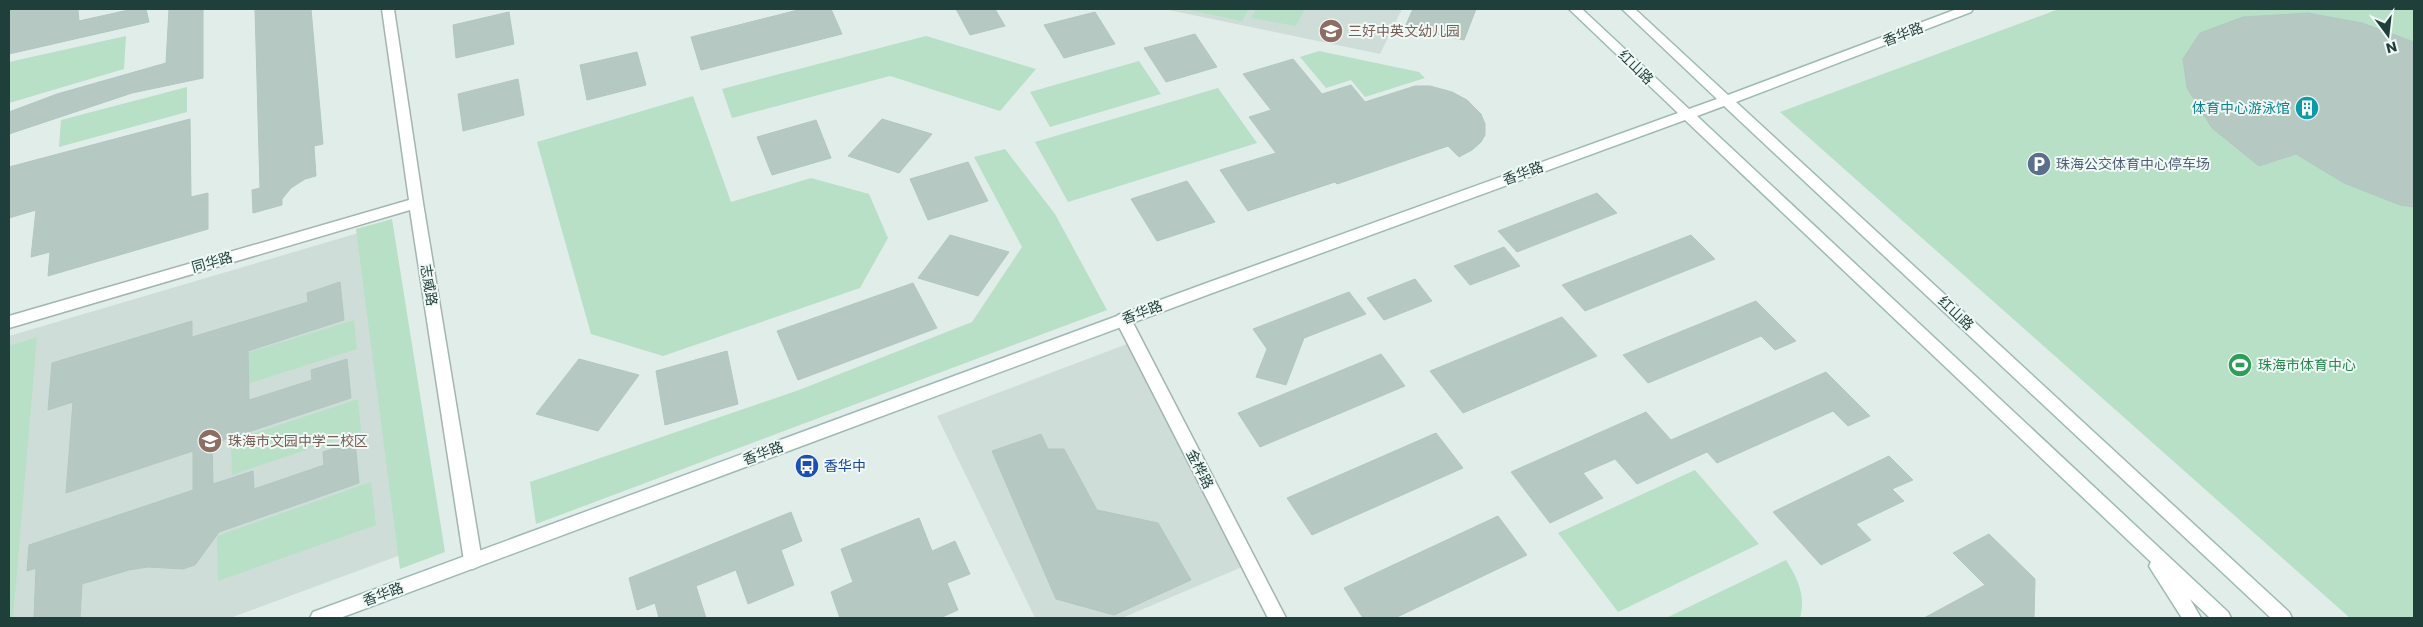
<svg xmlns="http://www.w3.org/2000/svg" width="2423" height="627" font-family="Poppins,'Noto Sans SC',sans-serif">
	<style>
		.built { fill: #cfddd8 }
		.green { fill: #b7e0c7 }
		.building { fill: #b6c8c2; stroke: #b2c7c1 }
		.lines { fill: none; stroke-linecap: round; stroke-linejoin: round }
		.street-casing { stroke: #a3b5b1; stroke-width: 3 }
		.secondary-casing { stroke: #9ebab3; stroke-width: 3 }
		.street { fill: #fff; fill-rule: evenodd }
		.secondary { fill: #fff; fill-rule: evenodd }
		.labels { text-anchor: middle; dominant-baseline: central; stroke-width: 4; stroke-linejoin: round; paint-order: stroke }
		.education-label { font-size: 14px; fill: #785e54; stroke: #f1f9f6; text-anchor: start }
		.street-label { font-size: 14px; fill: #1f3f3a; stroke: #f1f9f6 }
		.culture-label { font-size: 14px; fill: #0d838f; stroke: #f1f9f6; text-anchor: end }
		.service-label { font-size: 14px; fill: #4e5e75; stroke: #f1f9f6; text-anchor: start }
		.leisure-label { font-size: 14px; fill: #27864d; stroke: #f1f9f6; text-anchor: start }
		.transit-label { font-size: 14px; fill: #164399; stroke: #f1f9f6; text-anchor: start }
	</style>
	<rect width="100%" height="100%" fill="#e1ede9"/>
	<path class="built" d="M1164,9H1402L1380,54Z
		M382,226L425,546L230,618H9V336Z
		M1127,344L1242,567L1122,618H1035L937,416Z"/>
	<path class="green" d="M1183,9H1249L1242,21Z
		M1256,9H1305L1296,26L1251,18Z
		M2059,9H2414V618H2350L1780,112Z
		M126,36L124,69L9,103V62Z
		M926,36L1036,69L1000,111L890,76L732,118L722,89Z
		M1319,51L1419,72L1425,78L1365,97L1351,80L1326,88L1300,57Z
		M1139,61L1161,94L1050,127L1030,92Z
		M187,87V112L59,147L61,120Z
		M1218,88L1257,143L1068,202L1035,142Z
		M693,96L731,202L811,178L869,194L888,238L860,288L663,356L591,334L537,142Z
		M1005,149L1055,214L1107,310L536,524L530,482L799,390L972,322L1022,247L974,157Z
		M392,219L445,552L400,569L356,229Z
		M354,320L357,349L234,388L233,357Z
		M37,337L13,618H9V346Z
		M358,399L361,431L232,475L231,441Z
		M1695,470L1759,544L1618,612L1558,533Z
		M371,482L376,525L218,581L217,536Z
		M1786,560C1798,579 1806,596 1800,618H1666Z"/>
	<path class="building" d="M9,9H78L79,21L133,9H146L149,22L9,54Z
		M169,9H203V78L132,93L9,134V112L57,94L166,63Z
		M255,9H311L323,144L314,146L316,176L305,179L291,188L282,199V205L253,213L252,190L260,188Z
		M802,9H831L842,34L701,70L691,37Z
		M956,9H995L1005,26L970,35Z
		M1413,9H1476L1464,40L1405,27Z
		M509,12L514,44L456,58L453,25Z
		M1095,12L1115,44L1064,58L1044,25Z
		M2308,13L2362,23L2414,42V207L2400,205L2344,183L2296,154L2259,166L2212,128L2187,88L2183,59L2200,33L2243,17Z
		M1195,34L1217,67L1166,82L1144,48Z
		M637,52L646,85L587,100L580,65Z
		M1293,59L1322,94L1351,85L1365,102L1415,86H1430L1452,92L1467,100L1481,114L1485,124V135L1481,142L1472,150L1459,157L1448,146L1337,184L1335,182L1248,211L1220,170L1276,153L1249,117L1271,110L1243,74Z
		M518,79L524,115L463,131L458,94Z
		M190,119L191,197L208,193V229L48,276L50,252L31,257L36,210L9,218V167Z
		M882,119L932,134L899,173L848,156Z
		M816,120L831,158L772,175L757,137Z
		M968,162L988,201L928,220L910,179Z
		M1187,181L1215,222L1157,241L1131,199Z
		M1597,193L1617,213L1517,252L1498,231Z
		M950,235L1009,252L978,296L918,278Z
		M1691,235L1715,259L1585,311L1562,285Z
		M1504,247L1520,266L1470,285L1454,266Z
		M1415,279L1432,301L1384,320L1367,298Z
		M340,282L344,320L248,351L249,400L312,380L311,370L347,359L351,398L212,444L213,484L253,471L254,489L324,465L323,452L355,441L359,483L219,532L195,565L183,569L148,567L129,570L82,584L80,618H34L36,568L27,571L29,545L193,490V451L66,493L73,402L48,410L52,363L192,321V337L308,302L307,293Z
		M913,283L937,328L798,380L777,331Z
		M1349,292L1366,314L1304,338L1286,385L1256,377L1267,349L1253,329Z
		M1756,301L1796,341L1775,350L1761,336L1648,383L1623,355Z
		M1562,317L1597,356L1463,413L1430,371Z
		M727,351L738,404L665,425L656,371Z
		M1381,354L1405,386L1260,447L1238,413Z
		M579,359L639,375L598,431L536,414Z
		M1826,372L1870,416L1848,426L1833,411L1717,463L1707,452L1637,484L1615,459L1583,473L1603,498L1550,523L1511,472L1646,412L1671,440Z
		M1436,433L1463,468L1312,535L1287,498Z
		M1041,434L1048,449H1064L1097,510L1158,523L1191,580L1114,615L1056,599L992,451Z
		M1889,456L1913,480L1892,489L1904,501L1856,524L1871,540L1821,565L1773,512Z
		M791,512L802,541L781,550L794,585L748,604L736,570L696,586L706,618H659L655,603L637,610L629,578Z
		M1498,516L1527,555L1395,618H1363L1344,588Z
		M919,518L932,551L955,541L970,574L947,583L958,610L940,618H840L831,592L853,582L841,549Z
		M1989,534L2035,579L2034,618H1924L1985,585L1953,553Z"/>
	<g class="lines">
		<g class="street-casing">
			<path id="street" d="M382,9H394L423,203L482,561L479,566L473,569L467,566L464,561L410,210L9,328V316L409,200Z
				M1123,313L1128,315L1131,319L1286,618H1268L1115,319L1118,315Z"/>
		</g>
		<g class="secondary-casing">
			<path id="secondary" d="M1569,9H1582L1689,109L1717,99L1622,9H1635L1728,95L1957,9H1973L1971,12L1736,102L2289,612L2292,618H2271L1724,106L1697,116L2228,612L2231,618H2210L2190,599L2201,618H2182L2152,571L2149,566L2151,562L1685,120L1215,292L340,618H310L313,612L1204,284L1678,113Z"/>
		</g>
		<use href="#street" class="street"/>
		<use href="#secondary" class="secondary"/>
	</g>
	<defs>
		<g id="school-disc" transform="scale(1.25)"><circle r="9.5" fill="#8d6e63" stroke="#f1f9f6"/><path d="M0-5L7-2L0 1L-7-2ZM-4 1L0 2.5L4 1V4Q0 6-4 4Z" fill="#fff"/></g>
		<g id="building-disc" transform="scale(1.25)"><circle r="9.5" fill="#0f9aa8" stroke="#f1f9f6"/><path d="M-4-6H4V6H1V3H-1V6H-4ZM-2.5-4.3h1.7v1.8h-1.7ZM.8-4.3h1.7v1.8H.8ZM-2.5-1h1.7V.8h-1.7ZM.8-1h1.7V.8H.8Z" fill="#fff"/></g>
		<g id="parking-disc" transform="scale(1.25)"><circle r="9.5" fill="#5c6f8a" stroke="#f1f9f6"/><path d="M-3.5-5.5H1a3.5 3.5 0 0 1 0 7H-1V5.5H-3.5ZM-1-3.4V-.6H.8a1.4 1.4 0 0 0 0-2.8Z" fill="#fff"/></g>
		<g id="stadium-disc" transform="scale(1.25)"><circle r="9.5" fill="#2e9e5b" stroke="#f1f9f6"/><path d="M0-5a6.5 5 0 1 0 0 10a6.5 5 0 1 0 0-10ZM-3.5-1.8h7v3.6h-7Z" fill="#fff"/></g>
		<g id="bus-disc" transform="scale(1.25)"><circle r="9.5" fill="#1a4fb4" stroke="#f1f9f6"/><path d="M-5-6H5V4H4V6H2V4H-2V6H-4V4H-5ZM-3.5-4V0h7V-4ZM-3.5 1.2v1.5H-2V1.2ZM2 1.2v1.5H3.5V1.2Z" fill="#fff"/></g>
	</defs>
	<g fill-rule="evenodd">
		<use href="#school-disc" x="1331" y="31"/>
		<use href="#building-disc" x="2307" y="108"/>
		<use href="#parking-disc" x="2039" y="164"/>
		<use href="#stadium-disc" x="2240" y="365"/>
		<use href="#school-disc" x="210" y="441"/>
		<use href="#bus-disc" x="807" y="466"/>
	</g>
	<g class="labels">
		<g class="education-label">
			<text x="1348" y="31">三好中英文幼儿园</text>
			<text x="228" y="441">珠海市文园中学二校区</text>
		</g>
		<g class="street-label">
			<text transform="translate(1903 34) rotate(-21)">香华路</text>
			<text transform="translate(1636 67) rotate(44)">红山路</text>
			<text transform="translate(1523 173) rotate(-20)">香华路</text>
			<text transform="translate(212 262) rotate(-16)">同华路</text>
			<text transform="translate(429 285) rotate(81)">志威路</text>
			<text transform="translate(1142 312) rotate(-20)">香华路</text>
			<text transform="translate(1956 313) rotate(43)">红山路</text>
			<text transform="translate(763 453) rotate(-20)">香华路</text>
			<text transform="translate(1200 469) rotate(63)">金桦路</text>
			<text transform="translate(383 594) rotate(-20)">香华路</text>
		</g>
		<g class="culture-label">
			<text x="2290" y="108">体育中心游泳馆</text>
		</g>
		<g class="service-label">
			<text x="2056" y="164">珠海公交体育中心停车场</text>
		</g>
		<g class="leisure-label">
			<text x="2258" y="365">珠海市体育中心</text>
		</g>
		<g class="transit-label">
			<text x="824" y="466">香华中</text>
		</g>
	</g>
	<rect width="2423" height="627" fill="none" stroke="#1f3f3a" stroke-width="20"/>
	<g transform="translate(2388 35) rotate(165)" stroke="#f1f9f6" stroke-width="4" paint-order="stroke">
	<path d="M0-4L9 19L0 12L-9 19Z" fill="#1f3f3a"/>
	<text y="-8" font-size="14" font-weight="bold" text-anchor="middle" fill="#1f3f3a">N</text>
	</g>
</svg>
